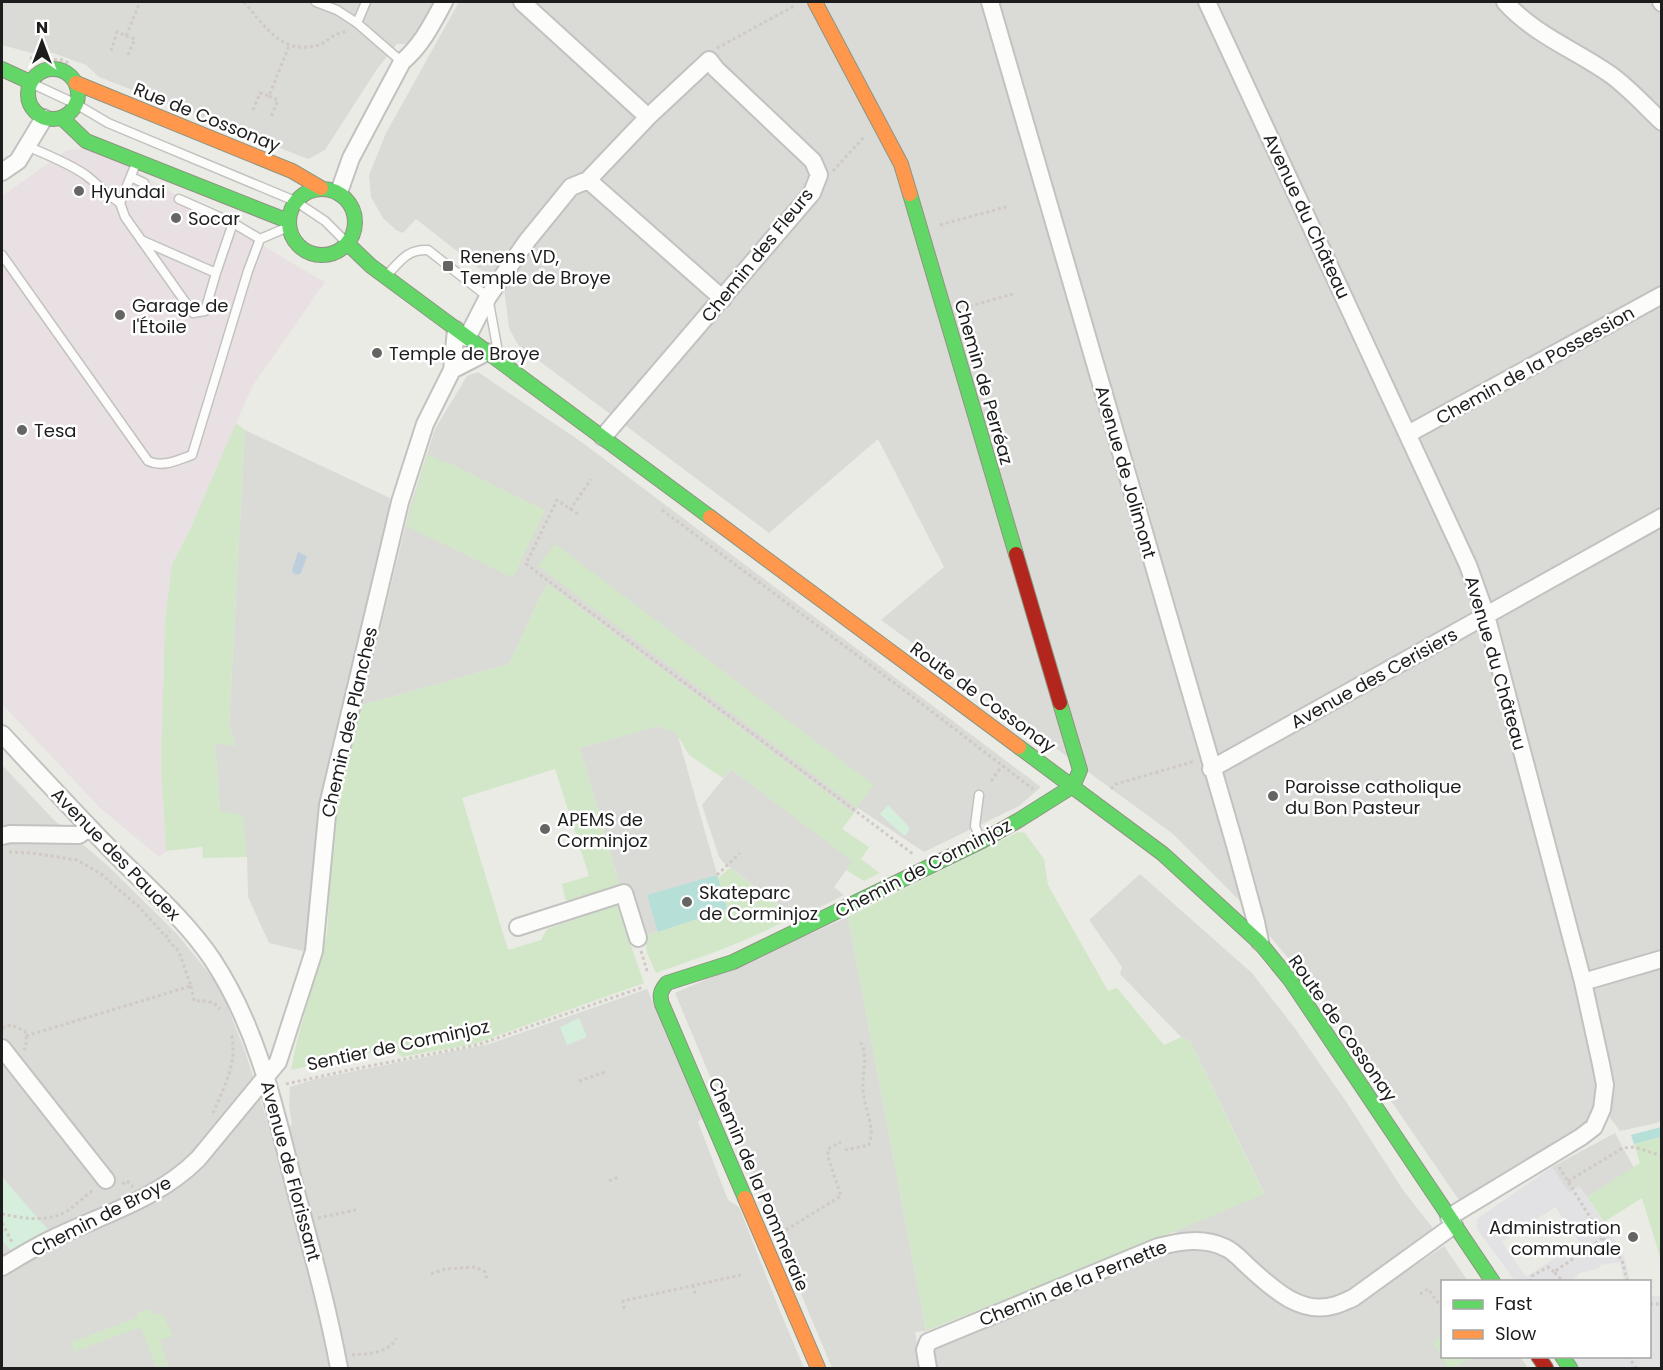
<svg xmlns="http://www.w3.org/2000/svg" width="1663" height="1370" font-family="Poppins,sans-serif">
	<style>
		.residential { fill: #dadad7 }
		.industrial { fill: #e8e0e2 }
		.grass { fill: #d1e7c8 }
		.park { fill: #d6efdc }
		.pitch { fill: #b6dfd7 }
		.plaza { fill: #e2e1e4; fill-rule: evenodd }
		.water { fill: #bdcedc }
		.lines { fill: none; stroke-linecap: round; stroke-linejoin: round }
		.lane-casing { stroke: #c2c2c0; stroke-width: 11 }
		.street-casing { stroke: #c2c2c0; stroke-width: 20 }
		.fast-casing { stroke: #8e9480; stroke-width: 16 }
		.slow-casing { stroke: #8e9480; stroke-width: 16 }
		.jam-casing { stroke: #8e9480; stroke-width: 16 }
		.path { stroke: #d1c9c4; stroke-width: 3; stroke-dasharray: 3 3; stroke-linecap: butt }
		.lane { stroke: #fcfcfb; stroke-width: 8 }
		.street { stroke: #fcfcfb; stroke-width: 16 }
		.fast { stroke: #63d668; stroke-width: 14 }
		.slow { stroke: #ff974d; stroke-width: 14 }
		.jam { stroke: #b3261e; stroke-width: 14 }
		.poi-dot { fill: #656563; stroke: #fff; stroke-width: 2 }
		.labels { text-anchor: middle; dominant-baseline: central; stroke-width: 5; stroke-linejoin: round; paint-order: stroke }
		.street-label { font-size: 18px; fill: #1d1d1d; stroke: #fff }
		.poi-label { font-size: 18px; fill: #1d1d1d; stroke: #fff; text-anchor: start }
	</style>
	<rect width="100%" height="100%" fill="#ebebe6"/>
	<path class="residential" d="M2,2H436L414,42L406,44H397L377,69L325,150L308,159L99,77L86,65L53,53H31L2,45Z
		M459,2H1661V1122L1620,1131L1608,1115L1461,1203L1312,986L1239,900L1173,834L881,620L944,567L878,439L769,533L518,345L509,328L504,288L416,219L403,233L396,230L383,218L371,197L369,175L386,133Z
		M478,372L583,443L1041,787L1019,806L924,852L858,808L854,813L548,584L541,595L509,664L362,705L410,507L435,429L467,376Z
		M245,430L390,498L374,612L372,579L320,807L307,952L269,943L248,897L247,857L220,811L215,743L235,745L229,725Z
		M657,726L677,733L727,909L635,939L580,748Z
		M2,765L54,820L107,865L177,934L220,987L246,1054L270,1130L292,1125L289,1105L290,1087L315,1079L489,1044L647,989L703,1117L698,1122L728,1200L739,1207L780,1311L804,1368H2Z
		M731,769L853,861L834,887L844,895L801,917L794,916L724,863L719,857L702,805Z
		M1140,874L1252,973L1294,1027L1347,1103L1403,1190L1432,1227L1433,1233L1349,1292L1334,1299L1317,1300L1296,1295L1251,1259L1207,1237L1173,1232L1264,1193L1190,1041L1181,1037L1120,974L1122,967L1089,920Z
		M848,917L926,1331L915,1332L921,1368H832L675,993Z
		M1615,1133L1634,1168L1587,1197L1579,1186L1569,1193L1552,1167Z
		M1444,1246L1468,1281L1442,1282V1356L1520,1357L1527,1366L1523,1368H935L931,1350L933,1345L1157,1252L1204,1247L1223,1255L1290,1307L1355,1306Z"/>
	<path class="industrial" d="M85,149L120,162L325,282L252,387L189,532L172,564L165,620L161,766L166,851L159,857L100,808L2,704V196L67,150Z"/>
	<path class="grass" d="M236,423L245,430L229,725L235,746L215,744L220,811L243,815L247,857L203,858L202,847L166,851L161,766L165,620L172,564L189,532Z
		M427,454L443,462H448L545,510L513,578L406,526Z
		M555,544L874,785L857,808L538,566Z
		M548,584L854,813L842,829L869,847L861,859L880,873L864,881L846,870L852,861L731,769L723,778L689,755L676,733L657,726L580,748L619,884L614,891L572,903L565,899L562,884L589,876L555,769L462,798L508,950L541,940L547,929L617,905L644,983L474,1044L402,1057L391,1048L291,1070L296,1045L327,933L334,825L362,705L509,664L541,595Z
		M1018,832L1025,833L1044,859L1048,885L1108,991L1117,988L1164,1045L1181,1037L1190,1041L1264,1194L1173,1232L926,1331L848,917Z
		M730,868L794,916C750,941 704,956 656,973L647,953L645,936L727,909L718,878Z
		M1661,1137V1260L1642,1198L1604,1222L1587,1197L1640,1163L1634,1144Z
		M151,1309L153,1315L162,1313L173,1336L160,1340L169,1368H156L141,1327L74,1352L72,1342L138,1317L137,1313Z
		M1442,1336V1356L1473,1357L1452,1368H1448L1433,1342Z"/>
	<path class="park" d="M888,805L910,828L906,835H903L880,814Z
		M579,1018L587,1037L567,1045L560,1027Z
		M2,1177L51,1233L12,1252L2,1240Z"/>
	<path class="pitch" d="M717,875L727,909L658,932L647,895Z
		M1661,1127V1137L1634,1144L1631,1135Z"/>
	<path class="plaza" d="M1552,1167L1569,1193L1579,1186L1587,1197L1622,1251L1625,1259L1630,1281H1624L1620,1262L1600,1265V1268L1580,1273L1571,1281H1515L1477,1229V1219ZM1555,1207L1579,1242L1526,1277L1502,1242Z
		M1650,1296H1661V1368H1577L1568,1357L1650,1356Z"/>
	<path class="water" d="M298,552L307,556L301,573L298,575L293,573L292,570Z"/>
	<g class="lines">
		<g class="lane-casing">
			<path id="lane" d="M316,2L337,10L357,23L402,62
				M357,23L366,2
				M33,84L76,104L108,123L295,201L325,221L346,242
				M27,146C47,155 69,163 87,176C98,185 108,195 120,203
				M135,166L120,203L125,217L193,313L205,311L216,273L141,240
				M131,177L144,183
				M179,199L233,223L260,239
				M2,255L148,461C163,468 177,460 192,455L248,271L260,239L288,227
				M216,273L233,223
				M388,274C401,260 408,249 428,250L488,297L498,352
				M979,795L975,826L980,838"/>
		</g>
		<g class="street-casing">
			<path id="street" d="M522,2L648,117
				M990,2L1235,845L1256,922L1260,942
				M1207,2L1468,565L1486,615L1583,982L1601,1064L1605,1085L1602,1109L1594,1127L1581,1137L1449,1217
				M1505,2C1536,36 1574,49 1611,75C1629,88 1645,106 1662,122
				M1661,2L1662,3
				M2,172L18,161L44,118
				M588,180L723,299
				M339,192L351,158L402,62C422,45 432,24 444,2
				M467,338L488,297L527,241L571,187L588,180L648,117L709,60L716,69L813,161L819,175L812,193L603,437
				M452,370L487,352
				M1408,434L1662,295
				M2,734C40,775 78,816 117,856C150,889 186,921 212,959C258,1028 275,1109 295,1188C311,1248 328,1308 339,1368
				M1211,769L1662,517
				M2,836L10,834L79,835L89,828
				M518,927L624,893L638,938
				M1583,982L1662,959
				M2,1048L106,1180
				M2,1267C19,1257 36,1246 54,1238C104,1214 158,1199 198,1159L278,1062L314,951L328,805L400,502L425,424L452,370L456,330
				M928,1368L925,1350L928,1342L1158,1247C1180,1241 1204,1237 1226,1248C1235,1252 1243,1262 1251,1269C1274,1290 1302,1316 1336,1305C1342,1303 1348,1300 1353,1298L1454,1225"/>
		</g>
		<g class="fast-casing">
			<path id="fast" d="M28 94a25 25 0 1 1 50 0a25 25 0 1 1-50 0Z
				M2,69L30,82
				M62,118L86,141L288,221
				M289 222a33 33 0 1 1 66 0a33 33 0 1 1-66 0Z
				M910,194L1016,554
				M348,244L371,266L710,517
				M1019,747L1163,854L1260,943L1291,981L1493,1282
				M745,1198L662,1004C659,995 661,990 667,983L733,962L982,841L1019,820L1073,786L1080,770L1060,703
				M1562,1356L1570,1368"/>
		</g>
		<g class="slow-casing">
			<path id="slow" d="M815,2L901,164L910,194
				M76,83L292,171L321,188
				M710,517L1019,747
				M745,1198L818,1368"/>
		</g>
		<g class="jam-casing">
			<path id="jam" d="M1016,554L1060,703
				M1538,1356L1546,1368"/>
		</g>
		<path class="path" d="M244,2C265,26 282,56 319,45C325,43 329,38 335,35C339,33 344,32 349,31
			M126,36L135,39L127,57
			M717,48L796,5
			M111,51L117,32L126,36L140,2
			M30,58L63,60L70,64
			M269,96L278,100L271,117
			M253,110L260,93L269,96L289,46
			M833,171L865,136
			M940,225L1009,206
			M964,308L1016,293
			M570,510L591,479
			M662,510L901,688L1033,789
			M578,514L557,500L526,564L913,854
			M991,781L1002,766
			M1113,789L1112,788L1116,784L1195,761
			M9,852L32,853L77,860L101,874L139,907L166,937
			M717,875L740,853
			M641,951L648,974
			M191,986L194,1001C204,1000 214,1001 220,1009
			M2,1028L11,1025L25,1031L27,1041L24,1050
			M26,1036L191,986L179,952L166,937L170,932
			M579,1081L605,1072
			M286,1084L349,1070L477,1045L643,987
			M213,1113C223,1089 239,1061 231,1034
			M845,1150L869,1145C870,1140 872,1135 871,1130C870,1116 863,1103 863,1088C862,1071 869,1057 860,1041
			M1559,1167L1603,1238L1554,1272L1564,1282
			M609,1181L618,1177
			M1568,1181L1623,1148L1635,1147L1662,1156
			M122,1184L127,1181L133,1187
			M2,1214C22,1218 48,1223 67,1211C76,1205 84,1197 93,1190
			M318,1218L356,1210
			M2,1223L12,1242
			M781,1233L841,1196L828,1157V1149L841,1142
			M1603,1238L1622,1260L1627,1280
			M431,1274L445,1269L476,1267L485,1272L487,1279
			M1529,1282L1532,1276L1548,1267L1554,1272
			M693,1285L695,1294
			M1420,1294L1428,1289L1442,1308
			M1650,1304H1662
			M624,1309L623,1301L741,1275
			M352,1355C367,1354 390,1353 396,1338
			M1628,1356L1636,1368"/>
		<use href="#lane" class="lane"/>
		<use href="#street" class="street"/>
		<use href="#fast" class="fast"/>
		<use href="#slow" class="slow"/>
		<use href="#jam" class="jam"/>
	</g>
	<g class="poi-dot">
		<circle cx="79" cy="191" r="6"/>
		<circle cx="176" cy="218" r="6"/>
		<rect x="442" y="260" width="12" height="12" rx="3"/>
		<circle cx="120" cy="315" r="6"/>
		<circle cx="377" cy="353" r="6"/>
		<circle cx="22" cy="430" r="6"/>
		<circle cx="1273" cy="796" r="6"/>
		<circle cx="545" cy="829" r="6"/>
		<circle cx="687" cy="902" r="6"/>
		<circle cx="1633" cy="1237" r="6"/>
	</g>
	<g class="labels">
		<g class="street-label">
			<text transform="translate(207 117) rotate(22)">Rue de Cossonay</text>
			<text transform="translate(1307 216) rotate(65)">Avenue du Château</text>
			<text transform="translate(757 255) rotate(-51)">Chemin des Fleurs</text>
			<text transform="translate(1535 365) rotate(-29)">Chemin de la Possession</text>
			<text transform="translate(984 382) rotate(74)">Chemin de Perréaz</text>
			<text transform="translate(1126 472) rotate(74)">Avenue de Jolimont</text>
			<text transform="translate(1496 663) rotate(74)">Avenue du Château</text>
			<text transform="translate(1374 678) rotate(-29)">Avenue des Cerisiers</text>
			<text transform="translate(983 697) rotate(36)">Route de Cossonay</text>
			<text transform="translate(349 722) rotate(-77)">Chemin des Planches</text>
			<text transform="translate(116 854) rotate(46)">Avenue des Paudex</text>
			<text transform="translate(923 868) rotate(-27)">Chemin de Corminjoz</text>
			<text transform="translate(1343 1028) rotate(55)">Route de Cossonay</text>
			<text transform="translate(398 1045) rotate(-12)">Sentier de Corminjoz</text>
			<text transform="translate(291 1171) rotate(75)">Avenue de Florissant</text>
			<text transform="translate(759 1184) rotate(67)">Chemin de la Pommeraie</text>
			<text transform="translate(101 1216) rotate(-27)">Chemin de Broye</text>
			<text transform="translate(1073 1283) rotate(-22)">Chemin de la Pernette</text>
		</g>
		<g class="poi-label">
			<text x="91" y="191">Hyundai</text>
			<text x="188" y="218">Socar</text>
			<text x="460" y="256">Renens VD,<tspan x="460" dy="21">Temple de Broye</tspan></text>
			<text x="132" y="305">Garage de<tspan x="132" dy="21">l'Étoile</tspan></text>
			<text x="389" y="353">Temple de Broye</text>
			<text x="34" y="430">Tesa</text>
			<text x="1285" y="786">Paroisse catholique<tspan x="1285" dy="21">du Bon Pasteur</tspan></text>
			<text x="557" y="819">APEMS de<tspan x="557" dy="21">Corminjoz</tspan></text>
			<text x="699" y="892">Skateparc<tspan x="699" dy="21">de Corminjoz</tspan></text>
			<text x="1621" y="1227" text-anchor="end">Administration<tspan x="1621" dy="21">communale</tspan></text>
		</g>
	</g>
	<rect width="1663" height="1370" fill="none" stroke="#1d1d1d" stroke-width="6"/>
	<rect x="1441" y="1280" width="210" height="78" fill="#ffffff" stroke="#a5a5a5" stroke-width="1.5"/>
	<rect x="1453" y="1300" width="30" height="9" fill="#63d668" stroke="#a5a5a5" stroke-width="1.5"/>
	<text x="1495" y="1310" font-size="18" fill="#1d1d1d">Fast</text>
	<rect x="1453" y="1330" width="30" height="9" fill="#ff974d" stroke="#a5a5a5" stroke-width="1.5"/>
	<text x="1495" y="1340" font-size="18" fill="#1d1d1d">Slow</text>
	<g transform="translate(42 42)" stroke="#ffffff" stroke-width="4.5" paint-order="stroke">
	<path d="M0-4.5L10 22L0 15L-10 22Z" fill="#1d1d1d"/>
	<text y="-9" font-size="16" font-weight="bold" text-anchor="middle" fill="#1d1d1d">N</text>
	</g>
</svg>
